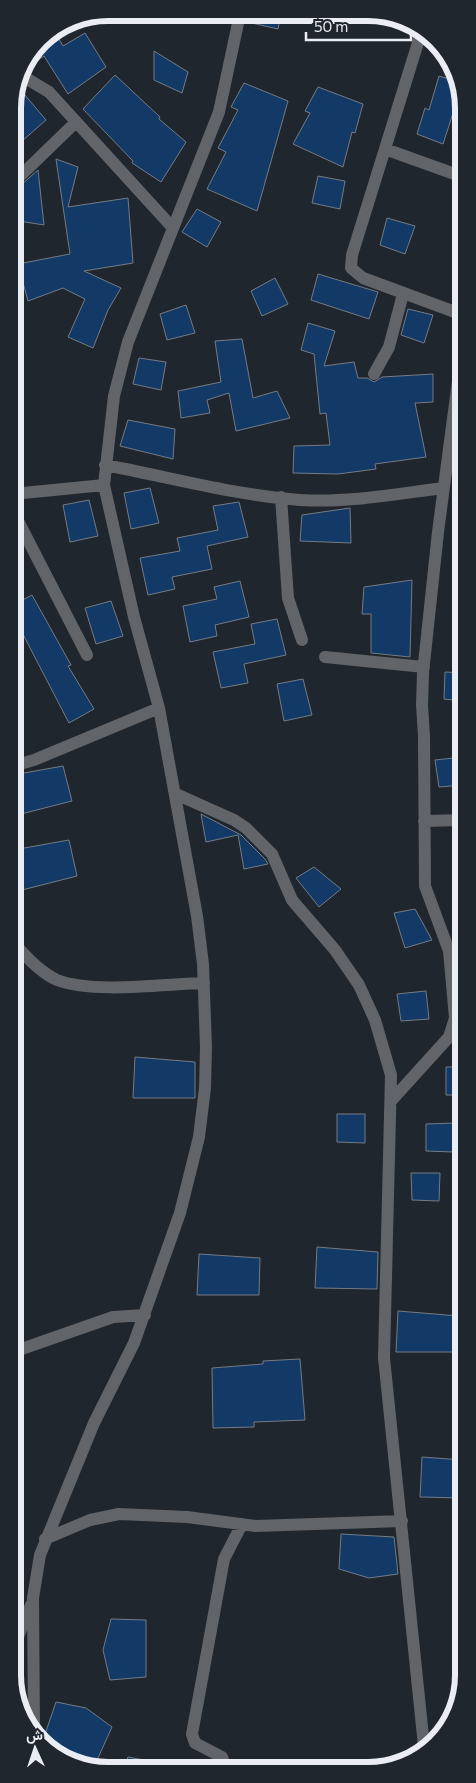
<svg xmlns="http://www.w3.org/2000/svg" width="476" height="1783" font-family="Commissioner,Vazirmatn,sans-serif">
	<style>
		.building { fill: #133967; stroke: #747b84 }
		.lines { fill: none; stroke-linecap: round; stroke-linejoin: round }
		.minor { stroke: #616468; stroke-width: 12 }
		.rim { fill: none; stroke: #eaedf3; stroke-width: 6 }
	</style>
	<rect width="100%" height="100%" fill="#20262d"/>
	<path class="building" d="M248,14H281L278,29L247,22Z
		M54,31L63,46L85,33L106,67L68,94L44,56L29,66L41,40Z
		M154,51L188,72L182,93L154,80Z
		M115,75L160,117L159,119L186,142L161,182L132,163L133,161L83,109Z
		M439,76L456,81L463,95L457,111L454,110L443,144L417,134L425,108L429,110Z
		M244,83L288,101L257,211L207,189L226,152L218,148L238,110L231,107Z
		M318,87L363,104L355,133L352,132L343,167L293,144L310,113L305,111Z
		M19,88L46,120L13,149V102Z
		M56,159L78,167L68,207L128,198L133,263L84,271L121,288L108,310L93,348L68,337L85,299L63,288L28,301L18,264L70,254Z
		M38,170L44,225L13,220V192Z
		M318,176L345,181L340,209L312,203Z
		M197,209L221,222L207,247L182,232Z
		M387,218L415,226L405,254L380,245Z
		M318,274L378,292L369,319L311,300Z
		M275,278L288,304L262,316L251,291Z
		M186,305L195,333L167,340L160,314Z
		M408,309L433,315L424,343L401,335Z
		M308,323L335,331L324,366L354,362L358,378H367L374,382L382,377L433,374V402L415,403L426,457L375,464L376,469L338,474L293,473L294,446L330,445L326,413L320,414L314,354L301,350Z
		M242,339L253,398L277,391L290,418L236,431L229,393L207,400L210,413L181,418L178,391L221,382L215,341Z
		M139,358L166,362L161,390L133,384Z
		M128,420L175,429L173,459L120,446Z
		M150,488L159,523L131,529L124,493Z
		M89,500L98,536L70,542L63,505Z
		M239,502L248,537L207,546L212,569L172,577L175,589L148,595L140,558L180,551L177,538L218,530L213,506Z
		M350,508L351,543L300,541L302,515Z
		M412,580L410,657L371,653V614H362L364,587Z
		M240,581L249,617L215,625L217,636L190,642L183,606L217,599L214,587Z
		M32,595L71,665L68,666L94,709L69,723L13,615V605Z
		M111,601L123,636L96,644L85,608Z
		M277,619L286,655L244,664L248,683L221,688L213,652L255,644L251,624Z
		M445,672L463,673V701L444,699Z
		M303,679L312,715L284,721L277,684Z
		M463,757V785L439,787L435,760Z
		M63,766L72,801L13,816V775Z
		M201,814L241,835L265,859L268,864L244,869L238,835L206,842Z
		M69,840L77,876L18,891L13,870V850Z
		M314,867L341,889L319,907L296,878Z
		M415,909L432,940L405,948L394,913Z
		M426,991L429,1019L401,1021L397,994Z
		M135,1057L195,1062V1098H133Z
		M446,1067H463V1095H446Z
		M337,1114H365V1143L337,1142Z
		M454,1123V1152L426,1151V1124Z
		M411,1173H440L439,1201L412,1200Z
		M317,1247L378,1252L377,1289L315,1288Z
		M199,1254L260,1258L259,1295H197Z
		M398,1311L459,1316L458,1352H396Z
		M300,1359L305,1420L254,1422V1427L213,1428L212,1368L263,1364V1361Z
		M422,1457L463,1460V1498L420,1497Z
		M341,1534L394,1537L398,1574L369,1578L339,1569Z
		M111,1619L146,1620V1677L110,1680L103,1650Z
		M56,1702L86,1708L112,1727L93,1769H89L42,1743Z
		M128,1757L160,1763L159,1769H124Z"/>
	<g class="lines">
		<path class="minor" d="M421,33L352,255L351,268L363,278L463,315
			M24,77L49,92L172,227
			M385,149L463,177
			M13,183L76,122
			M374,374L389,347L403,294
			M105,465C169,477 234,495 300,500C347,503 396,494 443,488
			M13,494L104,485
			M281,497L288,598L302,640
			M13,511L87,655
			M325,657L424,667
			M13,766L34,760L159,708
			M176,794L234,820L246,828L272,854L292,900L335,950L359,985L375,1020L391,1075L384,1358L424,1746
			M424,821L463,820
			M13,942C25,956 41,973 57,980C93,994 165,984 204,983
			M391,1101L449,1037L455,1018L449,951L425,886L424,736L422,705L423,673L438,532L463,343
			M13,1352L113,1317L145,1315
			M45,1539L90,1520L119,1514L187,1517L256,1526L402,1521
			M13,1649L31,1605
			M34,1729L33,1598L40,1555L94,1423L134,1343L180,1213L199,1137L205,1088L206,1047L203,964L197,916L159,708L134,617L104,485L114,396L128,342L219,112L240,14
			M226,1769L222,1757L195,1743L192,1734L224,1559L242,1524"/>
	</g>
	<path d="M0 0H476V1783H0ZM108 21H368A87 87 0 0 1 455 108V1675A87 87 0 0 1 368 1762H108A87 87 0 0 1 21 1675V108A87 87 0 0 1 108 21Z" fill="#20262d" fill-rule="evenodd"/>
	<path class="rim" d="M108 21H368A87 87 0 0 1 455 108V1675A87 87 0 0 1 368 1762H108A87 87 0 0 1 21 1675V108A87 87 0 0 1 108 21Z"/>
	<g transform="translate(35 1748) rotate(357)" stroke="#20262d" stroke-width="4" paint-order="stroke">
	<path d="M0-4L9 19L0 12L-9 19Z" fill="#eaedf3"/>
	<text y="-8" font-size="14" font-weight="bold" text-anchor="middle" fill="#eaedf3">ش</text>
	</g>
	<path d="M306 32v8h105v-8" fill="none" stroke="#eaedf3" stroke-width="2.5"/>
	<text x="314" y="32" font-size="15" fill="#eaedf3" stroke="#20262d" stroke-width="4" paint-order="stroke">50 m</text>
</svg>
